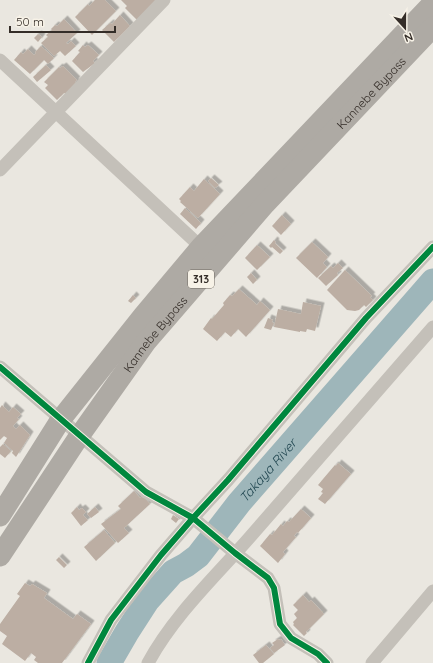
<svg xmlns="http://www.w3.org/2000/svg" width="433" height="663" font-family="Quicksand,sans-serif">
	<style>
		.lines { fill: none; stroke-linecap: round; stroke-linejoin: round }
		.river { stroke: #9eb6ba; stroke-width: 25 }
		.building { fill: #bcaea3; filter: url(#shadow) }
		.minor { stroke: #c4c0b9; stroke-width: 13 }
		.trunk { stroke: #aeaaa4; stroke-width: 21 }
		.cycleway-casing { stroke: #f7f2e7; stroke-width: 8 }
		.cycleway { stroke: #00873e; stroke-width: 6 }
		.labels { text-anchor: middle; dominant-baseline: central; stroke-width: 3.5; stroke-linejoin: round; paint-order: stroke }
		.shield { fill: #f7f2e7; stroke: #6e6861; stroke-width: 1 }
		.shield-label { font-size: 11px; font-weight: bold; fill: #342d28 }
		.street-label { font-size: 12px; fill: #342d28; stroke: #f7f2e7 }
		.water-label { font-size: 13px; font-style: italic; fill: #214751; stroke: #f7f2e7 }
	</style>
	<defs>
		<filter id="shadow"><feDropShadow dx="3.5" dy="-3.5" stdDeviation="0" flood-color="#0004"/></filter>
	</defs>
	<rect width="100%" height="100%" fill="#eae7e0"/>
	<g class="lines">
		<path class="river" id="s1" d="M109,663L127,632L147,601L173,572L186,565L198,556L239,503L433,281"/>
	</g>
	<path class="building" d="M95,0H105L116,11L92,35L75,17L88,4L89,6Z
		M121,0H156L137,20L125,8L127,6Z
		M120,15L130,26L114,42L102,30L110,23L112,24Z
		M64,19L77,33L66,43L68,44L71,41L76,46L65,56L60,51L54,56L41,43L48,37L46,35L52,30L51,29L55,25L57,26Z
		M38,34L42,37L38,42L34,38Z
		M83,45L85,47L88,45L99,55L93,61L95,63L83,72L72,61L80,52L78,51Z
		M41,46L54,58L48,64L44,60L30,74L14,60L21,52L23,54L28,49L34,55L36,53L35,52Z
		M46,65L51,70L37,82L33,77Z
		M63,66L77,80L75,82L77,83L66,94L64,93L57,100L45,88L48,85L44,82L59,67L60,68Z
		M211,178L219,185L215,188L208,181Z
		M204,179L220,194L198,218L180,202L181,201L179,199L190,187L194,191Z
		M185,208L201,223L196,229L180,214Z
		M282,215L291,224L281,235L272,226Z
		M274,240L276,242L275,243L283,251L280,254L272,247L271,248L269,246Z
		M312,242L328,257L323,263L327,267L317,278L296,258Z
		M257,245L270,257L257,270L245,258Z
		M338,263L343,268L337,273L338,275L326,286L318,278L331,266L333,268Z
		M345,270L372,296L370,297L373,300L366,307L364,305L359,310L355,311L347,310L327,290Z
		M251,273L257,280L253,284L247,277Z
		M239,289L257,305L260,301L270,310L246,337L238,329L231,337L225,332L217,341L203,329L211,318L212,319L224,305L223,303L230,295L232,296Z
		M133,295L136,298L131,303L128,301Z
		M303,302L321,306L315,331L307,329L306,332L300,331V332L274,327L278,309L301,314Z
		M268,318L273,320L272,322L274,323L271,330L264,328Z
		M2,405L9,412L13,407L21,414L17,418L19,419L13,426L16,429L20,425L30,435L16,457L12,453L13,451L4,443L7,438L4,436L0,440V408Z
		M3,444L11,451L5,458L0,454V447Z
		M338,463L351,474L325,504L318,499L323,493L321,492L323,489L318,485L335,465L336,466Z
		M134,491L140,498L143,496L150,504L124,528L129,533L118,543L101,524L121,509L118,506Z
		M77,507L79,510L82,508L86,512L83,515L88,520L81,526L71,513Z
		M95,507L99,512L91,518L87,514Z
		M301,509L311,518L298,533L297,532L294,536L296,537L283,552L285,554L278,563L260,546L270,534L272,535L281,524L283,526L287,521L289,522Z
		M173,515L179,519L176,523L171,519Z
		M104,530L115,543L96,561L84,547Z
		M59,557L67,565L64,568L56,560Z
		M25,583L30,586L32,584L47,593L44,598L73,619L77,614L91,624L62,663H38L34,660L36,657L31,653L25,661L2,644L7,636L0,631V624L20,596L17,594Z
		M303,595L309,602L311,600L324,614L306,632L307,633L304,636L293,625L294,624L293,622L297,618L294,614L298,610L293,605Z
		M278,639L279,640L281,639L285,645L274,653L270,648L274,645L272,643Z
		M266,645L274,654L263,663H259L253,655Z"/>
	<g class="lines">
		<path class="minor" d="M0,60L201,247
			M0,170L164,0
			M0,367L146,492L193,518L235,553L268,578L274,588L280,624L291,638L318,654L327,663
			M88,663L111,620L161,555L193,518L228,480L366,318L433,247
			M148,663C174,615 215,577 250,537C311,467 372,397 433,327
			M372,663L433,591"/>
		<g class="trunk">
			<path d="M0,516L61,419L143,316L201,247L433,3"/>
			<path id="s2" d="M0,556L80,435L146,342L265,204L433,27"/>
		</g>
		<g class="cycleway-casing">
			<path id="cycleway" d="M0,367L146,492L193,518L235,553L268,578L274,588L280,624L291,638L318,654L327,663
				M88,663L111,620L161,555L193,518L228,480L366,318L433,247"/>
		</g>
		<use href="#cycleway" class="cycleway"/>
	</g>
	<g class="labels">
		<rect class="shield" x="188" y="270" width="26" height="18" rx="3"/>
		<g class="shield-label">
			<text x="201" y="279">313</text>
		</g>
		<g class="street-label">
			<text stroke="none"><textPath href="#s2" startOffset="595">Kannebe Bypass</textPath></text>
			<text stroke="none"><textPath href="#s2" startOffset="271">Kannebe Bypass</textPath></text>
		</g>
		<g class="water-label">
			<text stroke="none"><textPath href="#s1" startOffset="252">Takaya River</textPath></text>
		</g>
	</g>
	<g transform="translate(405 28) rotate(159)" stroke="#f7f2e7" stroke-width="3" paint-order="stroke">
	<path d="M0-3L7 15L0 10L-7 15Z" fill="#342d28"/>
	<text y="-6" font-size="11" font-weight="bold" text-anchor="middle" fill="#342d28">N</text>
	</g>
	<path d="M10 26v6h105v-6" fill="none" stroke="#342d28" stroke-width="2"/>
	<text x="16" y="26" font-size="12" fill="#342d28" stroke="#f7f2e7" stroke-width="3" paint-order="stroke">50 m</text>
</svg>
